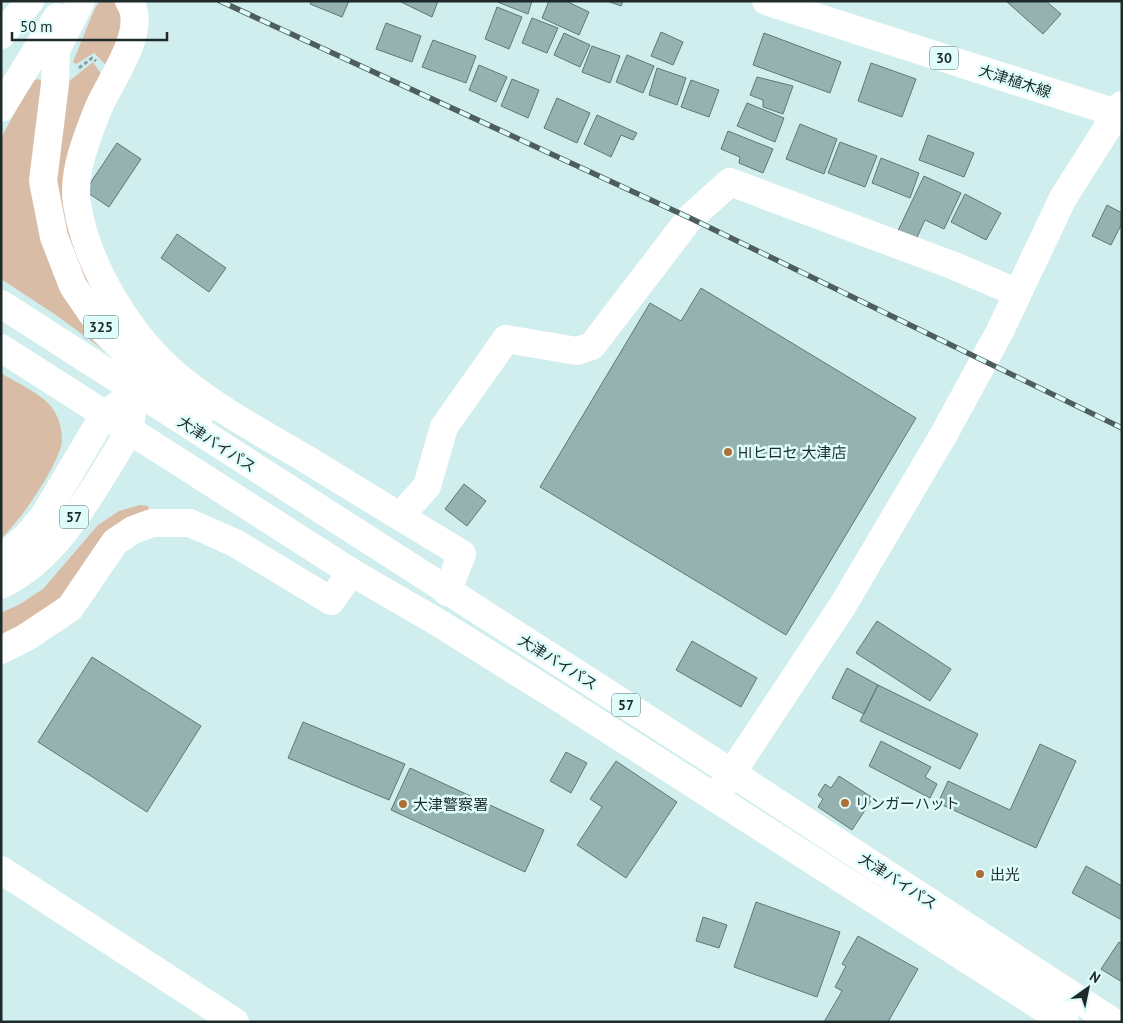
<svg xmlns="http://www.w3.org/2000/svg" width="1123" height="1023" font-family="'PT Sans','Noto Sans JP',sans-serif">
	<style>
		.green { fill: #d9bca6 }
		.building { fill: #95b2b1; stroke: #5d7877 }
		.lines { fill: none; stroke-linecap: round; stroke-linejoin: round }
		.path { stroke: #89a09f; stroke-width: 3; stroke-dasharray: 4 2.5; stroke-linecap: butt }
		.minor { stroke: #fff; stroke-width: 28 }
		.major { stroke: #fff; stroke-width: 28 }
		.highway { stroke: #fff; stroke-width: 28 }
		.rail-casing { stroke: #4d5e5d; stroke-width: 5.5 }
		.rail { stroke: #ddfcfa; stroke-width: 4; stroke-dasharray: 11; stroke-linecap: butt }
		.poi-dot { fill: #ae6e36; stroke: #ddfcfa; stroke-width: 2 }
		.labels { text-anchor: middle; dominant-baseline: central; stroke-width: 5; stroke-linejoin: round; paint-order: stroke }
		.shield { fill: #ddfcfa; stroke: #576968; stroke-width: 1 }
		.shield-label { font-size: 14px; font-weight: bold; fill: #1e2a29 }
		.street-label { font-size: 15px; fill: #1e2a29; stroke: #ddfcfa }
		.poi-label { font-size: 15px; fill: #1e2a29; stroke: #ddfcfa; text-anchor: start }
	</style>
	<rect width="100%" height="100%" fill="#d0eeed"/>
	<path class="green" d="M100,1H119L126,9L110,69L94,53L76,64L73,62L94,10Z
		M93,62L103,77L74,154L102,296L93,305L55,210L63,86Z
		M38,79L44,82L37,199L128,368L56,315L1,279V138L32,81Z
		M1,373C15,382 44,395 52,408C59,417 62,429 62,441C61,461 18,525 1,538Z
		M140,505L148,506L151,514L76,590L1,644V613L20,604L43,589L98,525L119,511Z"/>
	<path class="building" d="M311,1H349L342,17L310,4Z
		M399,1H438L432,17Z
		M495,1H532L528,14Z
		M549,1H566L589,12L579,35L542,18Z
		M607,1H623L621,6Z
		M1006,1H1046L1061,14L1043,34Z
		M497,7L522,17L509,49L485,39Z
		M532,18L558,28L547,53L522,43Z
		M386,23L421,36L412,62L376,49Z
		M661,32L683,42L673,65L651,56Z
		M564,33L590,45L580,67L554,55Z
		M764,33L841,62L830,93L753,65Z
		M433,40L476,56L466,83L422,67Z
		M592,46L620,56L610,83L582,72Z
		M627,55L654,66L643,93L616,82Z
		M871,63L916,79L902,117L858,101Z
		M479,65L507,77L496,102L469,90Z
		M657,68L686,78L677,105L649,95Z
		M757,77L793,86L783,114L763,107V100L750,95Z
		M512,79L539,90L528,118L501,106Z
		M691,80L719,90L709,117L681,107Z
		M557,98L590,113L577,143L544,128Z
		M747,103L784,118L775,142L737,126Z
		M597,115L637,133L633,140L621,135L611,157L584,144Z
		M800,124L837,139L824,174L786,159Z
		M728,131L773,149L763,173L739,163L740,157L721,149Z
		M928,135L974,153L964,177L919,160Z
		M840,142L877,156L865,187L828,173Z
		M117,143L141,159L109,207L85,191Z
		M881,158L919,173L910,198L872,183Z
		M924,176L961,193L944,229L925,220L913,246L895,237Z
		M965,194L1001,213L986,240L951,222Z
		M1107,205L1122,213V223L1111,245L1092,236Z
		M177,234L226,268L209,292L161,258Z
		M701,288L916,418L786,635L540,487L650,303L681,321Z
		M464,484L486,501L467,526L445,509Z
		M877,621L951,669L930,701L856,653Z
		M692,641L757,678L741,707L676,670Z
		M92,657L201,726L147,812L38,742Z
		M847,668L878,685L864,714L832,698Z
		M878,685L978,734L960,769L860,721Z
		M303,722L405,764L389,800L288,758Z
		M881,741L931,767L925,777L937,784L930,798L869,766Z
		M1040,744L1076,761L1036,848L938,803L948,781L1010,810Z
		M566,752L587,763L571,793L550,781Z
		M616,761L677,802L626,878L577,845L602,807L590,799Z
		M410,768L544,830L525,872L391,810Z
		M839,776L873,798L852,830L818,807L823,799L818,795L825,784L831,788Z
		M1086,866L1122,886V920L1072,893Z
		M756,902L840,932L817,997L734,967Z
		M703,917L727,925L719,948L696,941Z
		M858,936L918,969L888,1022H824L842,991L835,987L846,966L842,964Z
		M1119,942L1122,944V982L1101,969Z"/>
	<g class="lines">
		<path class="path" d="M79,68L92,58L96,61"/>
		<path class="minor" d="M129,1C149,30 110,80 98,109C87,137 72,173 77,204C87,267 132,341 182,380C219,410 262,433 303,457C356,490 409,522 462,554L447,592
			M400,516L427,486L444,427L506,339L577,351L592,346L690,218L730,182L952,265L1018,293
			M1,650L25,638L70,608L115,542L133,530L152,523H190L235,543L331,601L351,572
			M715,798L843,605L944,434L999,333L1063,198L1122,105
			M1,870L235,1022"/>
		<path class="major" d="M766,1L1122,115"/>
		<path class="highway" d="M81,1L56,50L55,84L43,181L54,237L73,286L104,331L155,379L201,413
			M1,35L30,1
			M1,108L57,17
			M1,304L732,773L1113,1022
			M1,348L351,572L439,623L567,703L1065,1022
			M1,559L26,537L44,516L104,415L118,405
			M1,585C62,555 94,487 129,432L132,414"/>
		<g class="rail-casing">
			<path id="rail" d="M220,1L690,218L1122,428"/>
		</g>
		<use href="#rail" class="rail"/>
	</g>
	<g class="poi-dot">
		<circle cx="728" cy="452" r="5"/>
		<circle cx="845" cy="803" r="5"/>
		<circle cx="403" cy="804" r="5"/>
		<circle cx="980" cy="874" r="5"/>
	</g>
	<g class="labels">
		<g class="shield">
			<rect x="930" y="46.5" width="28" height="23" rx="4"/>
			<rect x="83.5" y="315.5" width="35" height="23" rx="4"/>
			<rect x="60" y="505.5" width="28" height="23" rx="4"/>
			<rect x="612" y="693.5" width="28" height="23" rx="4"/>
		</g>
		<g class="shield-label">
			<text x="944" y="58">30</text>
			<text x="101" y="327">325</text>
			<text x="74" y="517">57</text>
			<text x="626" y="705">57</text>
		</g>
		<g class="street-label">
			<text transform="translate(1015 81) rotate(18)">大津植木線</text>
			<text transform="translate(217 444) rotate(33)">大津バイパス</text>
			<text transform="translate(558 662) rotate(32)">大津バイパス</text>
			<text transform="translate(898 881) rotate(33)">大津バイパス</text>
		</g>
		<g class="poi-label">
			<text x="738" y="452">HIヒロセ 大津店</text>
			<text x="855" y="803">リンガーハット</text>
			<text x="413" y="804">大津警察署</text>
			<text x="990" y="874">出光</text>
		</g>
	</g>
	<rect width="1123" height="1023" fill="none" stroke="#1e2a29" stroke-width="5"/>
	<g transform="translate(1088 988) rotate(33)" stroke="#ddfcfa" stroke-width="4" paint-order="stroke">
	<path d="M0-4L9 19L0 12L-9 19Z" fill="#1e2a29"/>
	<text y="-8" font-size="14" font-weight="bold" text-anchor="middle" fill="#1e2a29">N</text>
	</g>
	<path d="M12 32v8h155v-8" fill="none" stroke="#1e2a29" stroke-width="2.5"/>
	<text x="20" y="32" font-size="15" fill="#1e2a29" stroke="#ddfcfa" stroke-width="4" paint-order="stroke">50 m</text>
</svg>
